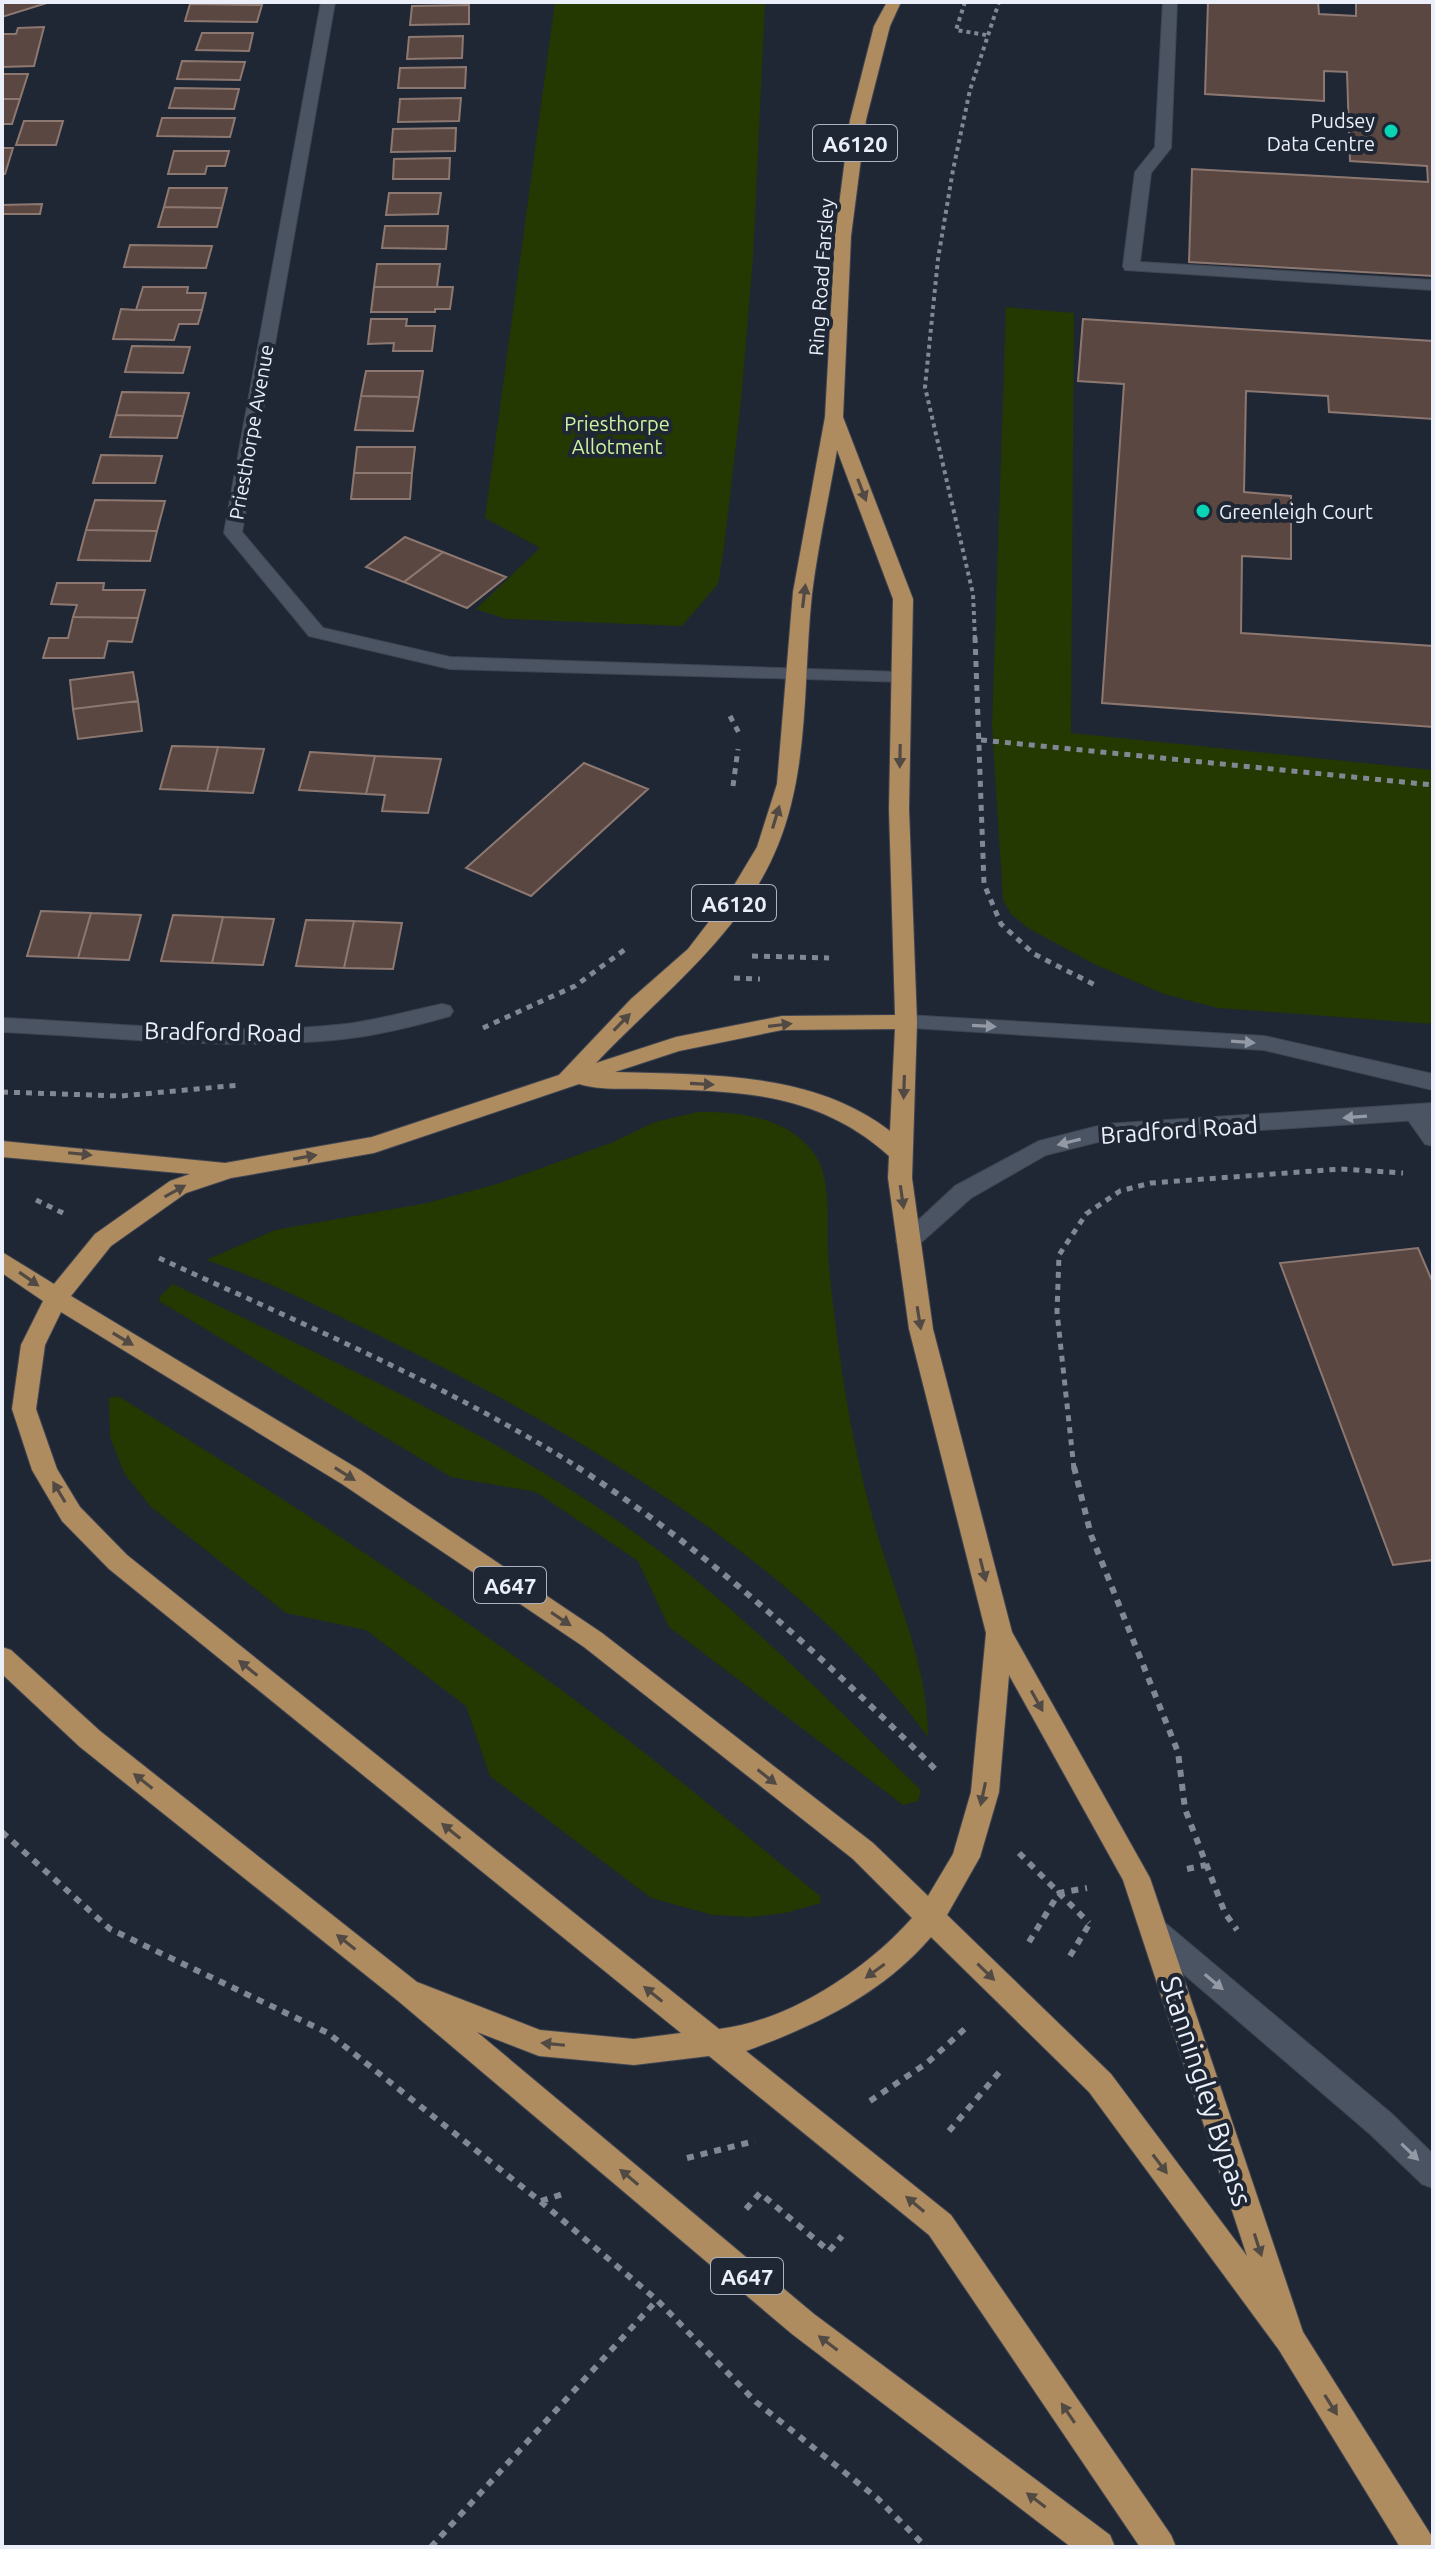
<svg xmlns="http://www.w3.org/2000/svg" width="1435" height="2549" font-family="Ubuntu,sans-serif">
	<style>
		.green { fill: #243801 }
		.building { fill: #5b4741; stroke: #8d7871; stroke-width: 2 }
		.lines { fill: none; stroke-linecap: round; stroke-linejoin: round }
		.service-casing { stroke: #3f4551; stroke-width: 2 }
		.minor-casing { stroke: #3f4551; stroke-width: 2 }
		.secondary-casing { stroke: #3f4551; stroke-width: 2 }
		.trunk-casing { stroke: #3f4551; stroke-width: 2 }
		.path-far2 { stroke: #818894; stroke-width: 4; stroke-dasharray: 4 4; stroke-linecap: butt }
		.path-far1 { stroke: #818894; stroke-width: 5; stroke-dasharray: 6 6; stroke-linecap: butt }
		.path { stroke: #818894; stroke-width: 6; stroke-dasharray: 7 7; stroke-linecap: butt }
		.service { fill: #4b5463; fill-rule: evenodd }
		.minor { fill: #4b5463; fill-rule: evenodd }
		.secondary { fill: #4b5463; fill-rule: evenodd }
		.trunk { fill: #af8b60; fill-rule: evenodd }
		.oneway { fill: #514a44 }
		.oneway2 { fill: #939aa6 }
		.poi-dot { fill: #08d5b5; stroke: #1f2735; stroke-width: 3 }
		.labels { text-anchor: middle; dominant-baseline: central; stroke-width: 8; stroke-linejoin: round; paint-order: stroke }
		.far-poi-label { font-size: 20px; fill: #eaeff9; stroke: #1f2735; text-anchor: end }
		.far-street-label { font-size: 20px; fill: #eaeff9; stroke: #1f2735 }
		.far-park-label { font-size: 20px; fill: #cef3a1; stroke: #1f2735 }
		.shield { fill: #1f2735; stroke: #adb3be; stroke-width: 2 }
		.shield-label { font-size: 22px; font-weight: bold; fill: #eaeff9 }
		.street-label { font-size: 24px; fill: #eaeff9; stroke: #1f2735 }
		.near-street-label { font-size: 28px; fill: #eaeff9; stroke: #1f2735 }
	</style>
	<rect width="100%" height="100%" fill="#1f2735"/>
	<path class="green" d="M555,2H765L753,258L741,401L724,547L718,584L682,626L506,619L476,609L540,548L485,518Z
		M1006,307L1074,313L1071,733L1433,770V1024L1218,1008L1164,994L1094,964L1028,928L1011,914L1003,900L992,727Z
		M698,1112C740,1111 793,1118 817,1158C832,1184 826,1224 828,1253C830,1283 834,1313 838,1343C846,1406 859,1472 877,1533C897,1600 928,1666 928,1737C803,1565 577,1432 388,1340C328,1311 269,1281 206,1260L275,1230L427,1203L497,1184L611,1143L655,1122Z
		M173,1284C321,1356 475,1423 612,1517C726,1594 823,1695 921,1790L918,1801L903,1805L669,1627L638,1561L536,1492L451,1477L159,1301L160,1296Z
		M118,1396C287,1500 454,1608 612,1728C683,1781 751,1840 820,1896L821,1903L785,1913L750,1917L713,1915L651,1898L490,1776L466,1706L366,1630L286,1613L151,1507L124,1473L110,1437L109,1398Z"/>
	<path class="building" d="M2,2H50L2,17Z
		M1208,2H1318L1319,14L1356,16V2H1433V276L1189,262L1192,169L1428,182L1427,166L1350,161L1347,72L1324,71V101L1205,94Z
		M190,4L262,5L257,22L185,21Z
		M469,5V24L410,25L412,6Z
		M44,27L34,66L2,67V34H16L18,28Z
		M202,33H253L249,51L196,50Z
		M463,36L462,58L407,59L409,37Z
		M182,61L245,62L240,80L177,79Z
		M466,67L465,88H398L400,68Z
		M2,74H28L20,99H2Z
		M175,88L239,89L234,109L169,108Z
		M461,98L459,121L398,122L400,99Z
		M2,99H20L12,124H2Z
		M162,118H235L230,137L157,136Z
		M24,121H63L56,145H16Z
		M456,128L455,151L391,152L393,129Z
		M2,148H13L5,174H2Z
		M174,151H229L225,166H207L205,174H168Z
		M450,158L449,179H393L394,159Z
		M169,188H227L222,208L164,207Z
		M389,193H441L438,214L386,215Z
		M42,204L40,214H2V205Z
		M164,207L222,208L217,227H158Z
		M385,226H448L446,249L382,248Z
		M130,245L212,246L206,268L124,267Z
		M377,264H440L437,287H374Z
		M143,287H188L187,293H206L202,310H136Z
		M374,287H453L450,309H435V312H371Z
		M121,309L136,310H202L198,324H179L174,340L113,339Z
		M371,319H407L406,326H435L432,351H393L394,343L368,344Z
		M1083,319L1433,341V419L1329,412L1328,396L1246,391L1244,492L1291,496V559L1242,556L1241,633L1433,646V727L1102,703L1124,384L1078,381Z
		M132,346L190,347L183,373L125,372Z
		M366,371H423L419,397L361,396Z
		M122,392L189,393L183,416L116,415Z
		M361,396L419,397L413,431L355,430Z
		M116,415L183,416L177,438L110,437Z
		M357,447H415L412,473H354Z
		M101,455L162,456L155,483H93Z
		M354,473H412L410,499H351Z
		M95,500L165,501L157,531L86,530Z
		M86,530L157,531L150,561L78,560Z
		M405,537L443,552L404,582L366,567Z
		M443,552L506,577L467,608L404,582Z
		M57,583H104L103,590H145L138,618L73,617L77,605L51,604Z
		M73,617L138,618L132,642L108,641L104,658H43L49,638H68Z
		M133,672L138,701L73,709L70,680Z
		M138,701L142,731L78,739L73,709Z
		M172,746L218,747L207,791L160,789Z
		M218,747L264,749L253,793L207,791Z
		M310,752L375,756L366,794L299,790Z
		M375,756L441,759L428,813L382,811L385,795L366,794Z
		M584,763L648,789L531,896L466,868Z
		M41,911L91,913L78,958L27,956Z
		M91,913L141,915L129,960L78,958Z
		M173,915L223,917L212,963L161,961Z
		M223,917L274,919L263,965L212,963Z
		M306,920L354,921L344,968L296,966Z
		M354,921L402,923L393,969L344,968Z
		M1418,1248L1433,1283V1560L1393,1565L1280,1263Z"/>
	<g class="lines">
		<g class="service-casing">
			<path id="service" d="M1163,2H1177L1171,148L1151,173L1140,262L1433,280V290L1125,270L1123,266L1135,172L1155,147Z"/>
		</g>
		<g class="minor-casing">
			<path id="minor" d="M321,2H335L242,532L323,628L450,657L901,672L911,678L908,682L450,669L309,636L224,533Z
				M442,1004L450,1006L453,1011L450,1016C415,1026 379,1035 343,1039C230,1051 115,1037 2,1032V1018C115,1023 233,1037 346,1024C378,1020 410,1011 442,1004Z
				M1414,1105C1434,1111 1433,1129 1433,1146L1425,1144L1403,1113L1406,1107Z
				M1154,1919L1164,1922L1392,2114L1433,2154V2188L1422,2184L1370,2134L1144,1940L1140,1931L1144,1922Z"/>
		</g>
		<g class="secondary-casing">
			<path id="secondary" d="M906,1015L1264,1036L1433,1074V1090L1264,1050L898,1027L895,1022L898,1017Z
				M1433,1103V1119L1106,1140L1046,1155L971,1198L916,1247L908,1249L900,1247L896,1241L955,1186L1039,1141L1106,1124Z"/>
		</g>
		<g class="trunk-casing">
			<path id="trunk" d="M887,2H901L890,26L866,120L851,236L843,417L913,599L909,809L917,1022L912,1178L933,1329L1012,1632L1150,1878L1303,2332L1431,2535L1433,2547H1400L1279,2350L1089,2092L931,1937C882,1994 817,2025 746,2051L951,2215L1171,2535L1176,2547H1140L929,2235L709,2056L634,2065L539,2056L477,2032L814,2314L1110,2535L1115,2547H1071L792,2334L397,2000L80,1747L2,1674V1647L11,1650L100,1731L417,1982L540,2030L634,2039L681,2033L109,1569L62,1521L32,1470L12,1409L21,1345L43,1301L2,1273V1252L54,1284L95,1234L170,1181L190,1174L2,1157V1141L225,1163L372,1137L559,1075L631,999L688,949L724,902L757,847L777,784L793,592L825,417L835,236L850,120L874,26ZM837,450L893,599L889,809L895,1015L782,1016L676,1037L596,1063C660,995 742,935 778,845C810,766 803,677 812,594C818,545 829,497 837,450ZM895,1029L890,1131C813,1071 708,1075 615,1072L679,1051L782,1030ZM579,1084C602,1091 629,1088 653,1089C742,1091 819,1093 889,1156L888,1178L909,1329L986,1633L971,1792L953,1854L928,1896L873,1843L602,1633L360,1470L71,1296L111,1246L186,1193L231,1178L374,1153ZM61,1312L342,1484L584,1647L853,1859L912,1918C866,1970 789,2021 719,2029L127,1555L80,1507L57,1469L36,1409L45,1345ZM1009,1675L1123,1880L1247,2256L1111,2074L947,1915L980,1857L999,1792Z"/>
		</g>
		<path class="path-far2" d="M965,2L956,30L986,35
			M975,639L973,594L925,387L938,259L953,170L970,90L999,2"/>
		<path class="path-far1" d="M975,637L984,884L1001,924L1034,954L1097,986
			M730,716L740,735
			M981,740L1433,785
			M733,786L738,749
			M752,956L829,958
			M734,978L760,979
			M483,1028L575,986L627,948
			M2,1092L121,1096L240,1085
			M36,1200L63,1213
			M159,1258C302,1324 448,1385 581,1469
			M1074,1469L1057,1312L1059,1255L1086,1214L1120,1191L1151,1183L1341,1169L1403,1173"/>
		<path class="path" d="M577,1467C710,1552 825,1659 936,1770
			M1074,1467L1091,1535L1178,1752L1185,1809L1225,1913L1237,1930
			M2,1832L110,1929L328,2033L540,2201L657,2300L756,2402L877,2498L926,2547
			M1019,1853L1089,1923
			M1187,1869L1206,1865
			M1029,1942L1059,1893L1087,1888
			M1070,1956L1090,1923
			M870,2101L927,2063L969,2025
			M949,2131L1002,2069
			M687,2158L755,2141
			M541,2201L566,2193
			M746,2209L760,2193L829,2251L842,2236
			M431,2547L657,2300"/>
		<use href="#service" class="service"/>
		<use href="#minor" class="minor"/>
		<use href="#secondary" class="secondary"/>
		<use href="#trunk" class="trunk"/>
	</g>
	<defs><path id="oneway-solid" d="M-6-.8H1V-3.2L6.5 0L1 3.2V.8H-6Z" transform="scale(2)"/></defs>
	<g class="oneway">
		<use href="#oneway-solid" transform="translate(862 490) rotate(69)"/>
		<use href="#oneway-solid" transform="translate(804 596) rotate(-83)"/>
		<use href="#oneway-solid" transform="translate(900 756) rotate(91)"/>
		<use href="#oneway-solid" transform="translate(776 817) rotate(-73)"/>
		<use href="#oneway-solid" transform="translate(622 1022) rotate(-46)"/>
		<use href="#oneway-solid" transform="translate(780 1025) rotate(-7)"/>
		<use href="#oneway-solid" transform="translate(702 1084) rotate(3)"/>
		<use href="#oneway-solid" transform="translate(904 1087) rotate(92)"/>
		<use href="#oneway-solid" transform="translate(80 1154) rotate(6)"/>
		<use href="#oneway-solid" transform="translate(305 1157) rotate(-10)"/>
		<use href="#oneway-solid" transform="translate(175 1191) rotate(-29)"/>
		<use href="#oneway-solid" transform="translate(902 1197) rotate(82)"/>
		<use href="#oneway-solid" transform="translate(29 1279) rotate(35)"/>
		<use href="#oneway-solid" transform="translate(919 1318) rotate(81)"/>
		<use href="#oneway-solid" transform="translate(123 1339) rotate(31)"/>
		<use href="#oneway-solid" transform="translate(345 1474) rotate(32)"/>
		<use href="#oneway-solid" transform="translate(59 1492) rotate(-121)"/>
		<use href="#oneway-solid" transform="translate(983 1570) rotate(76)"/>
		<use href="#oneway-solid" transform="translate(561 1619) rotate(34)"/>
		<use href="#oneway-solid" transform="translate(248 1668) rotate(-141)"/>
		<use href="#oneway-solid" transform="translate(1037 1701) rotate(61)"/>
		<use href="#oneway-solid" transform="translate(767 1777) rotate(38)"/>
		<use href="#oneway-solid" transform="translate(143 1781) rotate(-142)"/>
		<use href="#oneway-solid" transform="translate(983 1794) rotate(102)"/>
		<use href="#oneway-solid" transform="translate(451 1831) rotate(-141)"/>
		<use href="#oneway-solid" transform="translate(346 1942) rotate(-142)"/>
		<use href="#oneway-solid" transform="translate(875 1971) rotate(144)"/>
		<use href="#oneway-solid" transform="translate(986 1972) rotate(44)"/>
		<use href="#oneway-solid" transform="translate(653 1994) rotate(-141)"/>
		<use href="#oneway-solid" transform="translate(553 2044) rotate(-174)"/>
		<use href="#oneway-solid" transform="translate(1160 2164) rotate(53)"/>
		<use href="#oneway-solid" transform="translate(629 2177) rotate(-140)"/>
		<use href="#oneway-solid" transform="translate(915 2204) rotate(-140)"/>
		<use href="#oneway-solid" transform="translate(1258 2245) rotate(72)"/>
		<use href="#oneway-solid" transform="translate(828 2343) rotate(-143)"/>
		<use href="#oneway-solid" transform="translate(1331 2405) rotate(58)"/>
		<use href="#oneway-solid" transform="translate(1068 2413) rotate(-124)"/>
		<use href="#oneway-solid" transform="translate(1036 2500) rotate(-143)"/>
	</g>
	<g class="oneway2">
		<use href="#oneway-solid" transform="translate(984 1026) rotate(3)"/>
		<use href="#oneway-solid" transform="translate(1243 1042) rotate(4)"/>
		<use href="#oneway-solid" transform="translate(1355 1117) rotate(176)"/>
		<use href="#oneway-solid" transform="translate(1069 1142) rotate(166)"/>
		<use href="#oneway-solid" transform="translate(1214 1982) rotate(40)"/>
		<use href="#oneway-solid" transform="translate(1410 2152) rotate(44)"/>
	</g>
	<g class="poi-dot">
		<circle cx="1391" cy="131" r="8"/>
		<circle cx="1203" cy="511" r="8"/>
	</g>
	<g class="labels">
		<g class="far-poi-label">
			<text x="1375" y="120">Pudsey<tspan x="1375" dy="23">Data Centre</tspan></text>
			<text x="1219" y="511" text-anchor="start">Greenleigh Court</text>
		</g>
		<g class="far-street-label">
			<text transform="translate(821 277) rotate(-86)">Ring Road Farsley</text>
			<text transform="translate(251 432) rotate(-80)">Priesthorpe Avenue</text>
		</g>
		<g class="far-park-label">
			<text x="617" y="423">Priesthorpe<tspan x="617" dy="23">Allotment</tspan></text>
		</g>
		<g class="shield">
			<rect x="813" y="125" width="84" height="36" rx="6"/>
			<rect x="692" y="885" width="84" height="36" rx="6"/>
			<rect x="474" y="1567" width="72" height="36" rx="6"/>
			<rect x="711" y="2258" width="72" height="36" rx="6"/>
		</g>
		<g class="shield-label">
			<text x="855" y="143">A6120</text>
			<text x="734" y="903">A6120</text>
			<text x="510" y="1585">A647</text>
			<text x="747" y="2276">A647</text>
		</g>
		<g class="street-label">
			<text transform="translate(223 1032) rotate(1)">Bradford Road</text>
			<text transform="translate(1179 1130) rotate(-4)">Bradford Road</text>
		</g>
		<g class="near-street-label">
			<text transform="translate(1207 2091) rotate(72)">Stanningley Bypass</text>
		</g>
	</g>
	<rect width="1435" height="2549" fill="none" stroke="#eaeff9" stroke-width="8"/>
</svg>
